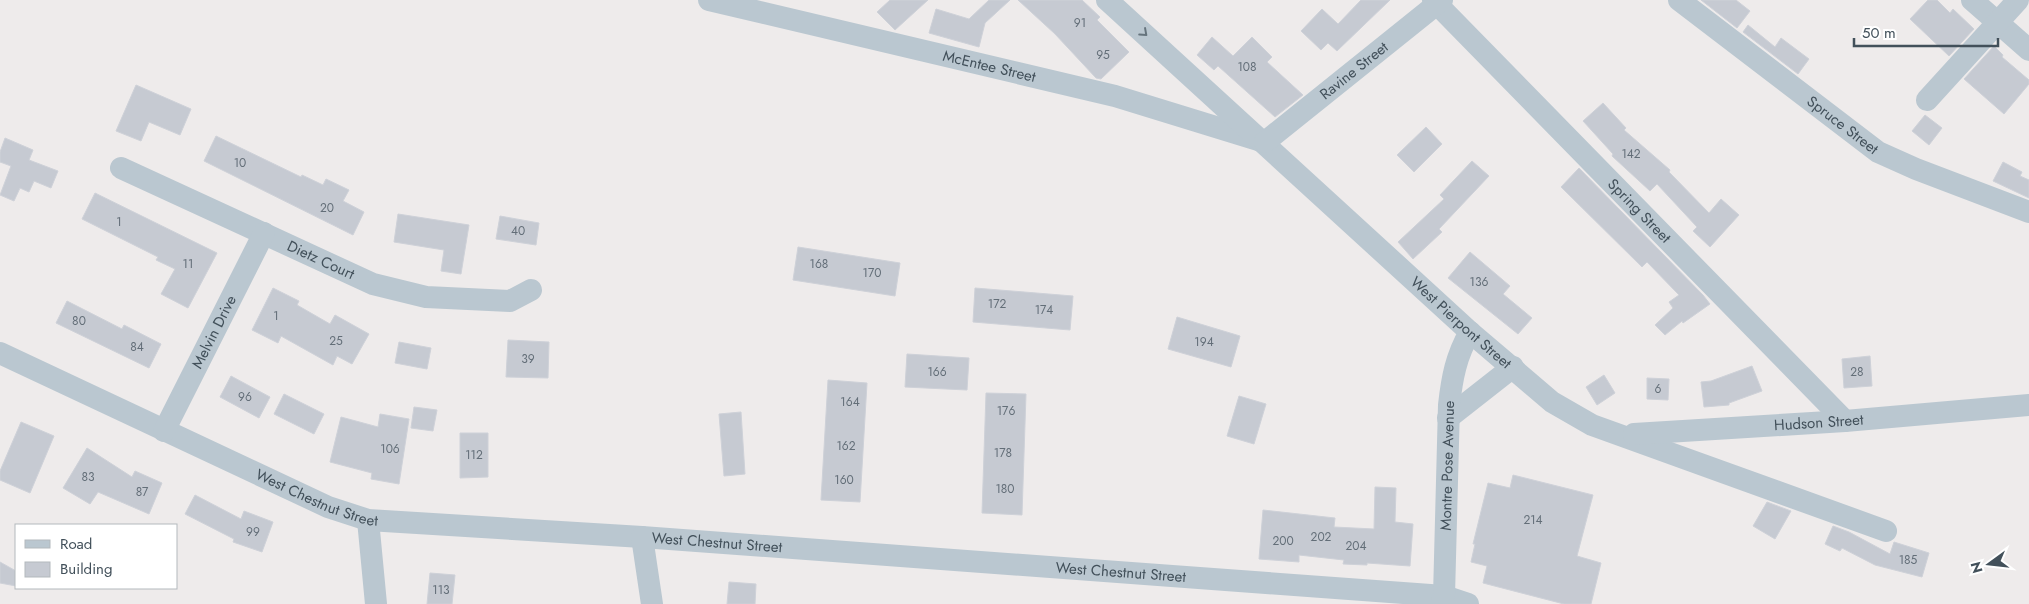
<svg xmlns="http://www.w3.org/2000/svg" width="2029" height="604" font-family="Jost,sans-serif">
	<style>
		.building { fill: #c6cad2; stroke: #ced1d8 }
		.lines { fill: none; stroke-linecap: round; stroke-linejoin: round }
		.minor { stroke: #bac7d0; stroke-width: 22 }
		.oneway { stroke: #66747d }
		.labels { text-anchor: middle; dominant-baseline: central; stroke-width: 4.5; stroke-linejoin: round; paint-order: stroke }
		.number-label { font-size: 12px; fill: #636e78 }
		.street-label { font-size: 15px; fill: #42505a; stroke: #fff }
	</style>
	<rect width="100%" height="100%" fill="#eeebeb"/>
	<path class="building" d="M890,0H928L895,30L877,12Z
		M989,0H1010L985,23L979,47L929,33L936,9L969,19Z
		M1018,0H1082L1100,17L1097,20L1129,52L1101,79L1096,78L1055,34Z
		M1361,0H1390L1337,51L1328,43L1321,50L1301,31L1322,9L1338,24Z
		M1701,0H1736L1750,11L1737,28Z
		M1928,0H1937L1950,13L1953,9L1974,29L1949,56L1910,19Z
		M1748,25L1775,47L1781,38L1809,59L1798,74L1743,32Z
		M1212,37L1233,56L1252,37L1272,57L1267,62L1303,95L1275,117L1218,66L1214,70L1197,55Z
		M1994,46L2003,55L2002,57L2029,80V84L2004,114L1964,79Z
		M136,85L191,109L180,135L149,122L141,141L116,131Z
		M1603,103L1626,128L1624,130L1670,170L1669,172L1709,213L1721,199L1739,215L1710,247L1693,231L1697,227L1657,184L1650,191L1612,156L1613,154L1583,121Z
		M1925,115L1942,128L1929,145L1912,131Z
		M1426,127L1442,144L1414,172L1397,155Z
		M216,136L301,177L302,175L323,185L326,179L349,190L343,201L364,212L353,235L204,161Z
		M5,138L33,150L29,160L58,171L51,188L34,181L29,192L20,188L14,201L0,195L11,166L0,162V152Z
		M1472,161L1489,176L1439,229L1442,232L1413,259L1398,242L1444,199L1440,195Z
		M2003,162L2022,172L2020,176L2029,180V198L1993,181Z
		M1579,168L1703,295L1710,304L1683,323L1682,321L1665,335L1655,325L1673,308L1669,302L1679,295L1647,262L1642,267L1561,187Z
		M95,193L217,253L188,308L161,294L175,269L156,260L158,257L82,219Z
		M398,214L469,225L461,274L441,271L444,250L394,242Z
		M500,216L539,223L536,245L496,239Z
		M798,247L900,263L895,296L793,280Z
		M1470,252L1510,286L1503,294L1532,318L1518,334L1448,278Z
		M273,288L299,301L297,305L330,324L335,315L369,334L352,364L337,356L333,365L281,336L278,343L252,330Z
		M975,288L1073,296L1070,330L973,322Z
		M67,301L122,329L124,325L161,344L149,368L56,323Z
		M1177,317L1240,336L1231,367L1168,349Z
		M508,340L549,342L548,378L506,377Z
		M399,342L431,348L427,369L395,363Z
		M907,354L969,358L967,390L905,387Z
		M1870,356L1872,386L1844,388L1842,359Z
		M1752,366L1762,391L1729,403V405L1704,407L1701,382L1711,381Z
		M1604,375L1615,393L1597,405L1586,387Z
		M231,376L270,397L259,418L220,397Z
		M1647,378L1669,379L1668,400L1647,399Z
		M828,380L867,383L860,502L821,500Z
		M986,393L1026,394L1022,515L982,513Z
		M284,394L324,414L314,434L274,414Z
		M1239,396L1266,404L1254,444L1227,436Z
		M414,407L437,410L433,431L411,428Z
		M741,412L745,474L724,476L719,414Z
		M380,414L409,419L399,484L371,479L372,473L330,462L341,417L378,427Z
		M21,422L54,436L30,493L0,480V471Z
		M460,433H488V477L460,478Z
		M87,448L132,477L135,471L162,483L149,514L98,492L90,504L63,488Z
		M1513,475L1593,495L1577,556L1601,563L1591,604H1564L1483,583L1487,566L1471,562L1475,544H1473L1488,483L1510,488Z
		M1375,487L1396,488L1395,522L1413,524L1410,566L1367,563V565L1343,564L1344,560L1299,555V562L1259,559L1263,510L1335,518L1334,527L1374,529Z
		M195,495L241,519L244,511L273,522L262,552L233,542L234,539L185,514Z
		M1767,502L1791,511L1775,539L1753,526Z
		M1833,526L1849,532L1890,554L1894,542L1929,553L1922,577L1875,565L1842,548L1840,551L1825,544Z
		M0,562L16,571V586L0,583Z
		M430,573L455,575L452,604H427Z
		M729,582L756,584L755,604H727Z"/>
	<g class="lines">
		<g class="minor">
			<path id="s1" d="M709,0L1115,96L1258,140"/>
			<path id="s2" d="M1107,0L1470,332L1552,402L1592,425L1886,531"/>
			<path id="s3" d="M1433,0L1845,421"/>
			<path id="s4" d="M1679,0L1878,152L1916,169L2029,212"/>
			<path d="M1972,0L2029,50"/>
			<path d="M1927,100L2018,0"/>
			<path id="s5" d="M1265,142L1442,0"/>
			<path id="s6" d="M121,168L373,284L426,297L510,301L531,290"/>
			<path id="s7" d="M0,353L328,507L368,520L642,537L1444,596L1468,604"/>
			<path d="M1448,418L1513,367"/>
			<path id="s8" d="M164,431L264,233"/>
			<path id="s9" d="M1634,434L1845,421L2029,405"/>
			<path d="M368,520L376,604"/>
			<path d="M642,537L652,604"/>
			<path id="s10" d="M1441,604L1444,596L1449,405C1452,378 1456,356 1470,332"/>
		</g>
	</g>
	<defs><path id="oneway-chevron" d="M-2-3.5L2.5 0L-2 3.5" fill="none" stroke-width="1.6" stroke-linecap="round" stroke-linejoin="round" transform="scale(1.25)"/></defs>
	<use class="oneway" href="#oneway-chevron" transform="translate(1144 33) rotate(42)"/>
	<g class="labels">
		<g class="number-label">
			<text x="1080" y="23">91</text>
			<text x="1103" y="55">95</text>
			<text x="1247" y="67">108</text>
			<text x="1631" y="154">142</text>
			<text x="240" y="163">10</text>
			<text x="327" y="208">20</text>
			<text x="119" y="222">1</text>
			<text x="518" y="231">40</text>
			<text x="188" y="264">11</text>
			<text x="819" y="264">168</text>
			<text x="872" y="273">170</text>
			<text x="1479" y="282">136</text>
			<text x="997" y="304">172</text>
			<text x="1044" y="310">174</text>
			<text x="276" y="316">1</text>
			<text x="79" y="321">80</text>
			<text x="336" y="341">25</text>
			<text x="1204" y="342">194</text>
			<text x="137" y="347">84</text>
			<text x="528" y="359">39</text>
			<text x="937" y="372">166</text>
			<text x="1857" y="372">28</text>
			<text x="1658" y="389">6</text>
			<text x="245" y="397">96</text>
			<text x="850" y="402">164</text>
			<text x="1006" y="411">176</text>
			<text x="846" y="446">162</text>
			<text x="390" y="449">106</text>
			<text x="1003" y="453">178</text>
			<text x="474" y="455">112</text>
			<text x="88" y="477">83</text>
			<text x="844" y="480">160</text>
			<text x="1005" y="489">180</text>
			<text x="142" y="492">87</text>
			<text x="1533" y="520">214</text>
			<text x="253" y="532">99</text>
			<text x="1321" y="537">202</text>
			<text x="1283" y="541">200</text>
			<text x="1356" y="546">204</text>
			<text x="1908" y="560">185</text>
			<text x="441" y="590">113</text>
		</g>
		<g class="street-label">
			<text stroke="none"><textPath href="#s1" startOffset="288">McEntee Street</textPath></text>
			<text stroke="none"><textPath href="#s5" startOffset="114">Ravine Street</textPath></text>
			<text stroke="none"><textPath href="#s4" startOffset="206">Spruce Street</textPath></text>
			<text stroke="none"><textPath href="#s3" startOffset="295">Spring Street</textPath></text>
			<text stroke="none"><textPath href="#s6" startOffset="220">Dietz Court</textPath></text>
			<text stroke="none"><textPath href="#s2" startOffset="479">West Pierpont Street</textPath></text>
			<text stroke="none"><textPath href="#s8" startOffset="111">Melvin Drive</textPath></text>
			<text stroke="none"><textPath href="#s9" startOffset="185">Hudson Street</textPath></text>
			<text stroke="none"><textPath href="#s10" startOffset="139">Montre Pose Avenue</textPath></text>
			<text stroke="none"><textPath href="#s7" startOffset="349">West Chestnut Street</textPath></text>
			<text stroke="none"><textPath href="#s7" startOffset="754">West Chestnut Street</textPath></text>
			<text stroke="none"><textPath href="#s7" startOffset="1159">West Chestnut Street</textPath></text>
		</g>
	</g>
	<rect x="15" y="524" width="162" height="65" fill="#ffffff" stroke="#b3b9bd"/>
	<rect x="25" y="540" width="25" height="8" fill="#bac7d0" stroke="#b3b9bd"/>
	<text x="60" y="549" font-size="15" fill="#42505a">Road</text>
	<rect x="25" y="562" width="25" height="15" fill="#c6cad2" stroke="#b3b9bd"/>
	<text x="60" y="574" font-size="15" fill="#42505a">Building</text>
	<g transform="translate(1989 564) rotate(255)" stroke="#ffffff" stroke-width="4" paint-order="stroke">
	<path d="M0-4L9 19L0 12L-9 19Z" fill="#42505a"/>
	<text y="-8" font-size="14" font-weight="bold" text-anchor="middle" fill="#42505a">N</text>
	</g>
	<path d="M1854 38v8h144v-8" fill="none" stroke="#42505a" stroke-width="2.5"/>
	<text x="1862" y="38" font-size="15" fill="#42505a" stroke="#ffffff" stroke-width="4" paint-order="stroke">50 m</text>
</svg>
